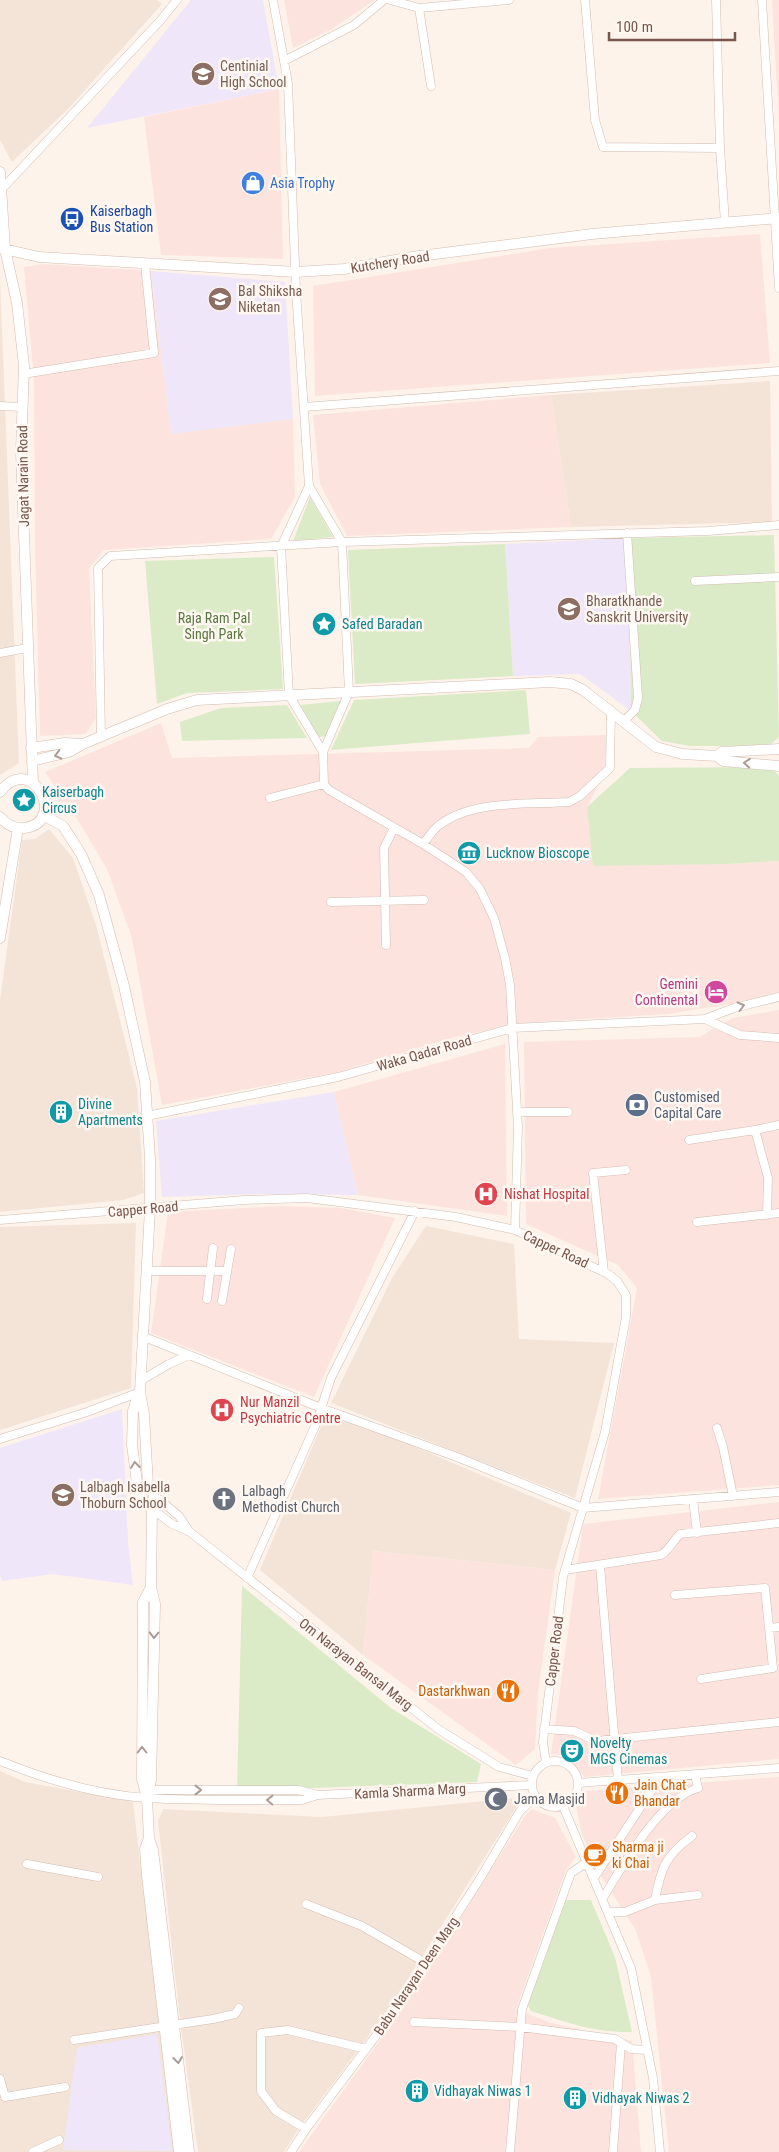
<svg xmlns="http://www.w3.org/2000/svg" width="779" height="2152" font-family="'Roboto Condensed',sans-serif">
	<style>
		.residential { fill: #f4e4d8 }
		.commercial { fill: #fde3de }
		.education { fill: #f0e6f9 }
		.green { fill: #dbebc7 }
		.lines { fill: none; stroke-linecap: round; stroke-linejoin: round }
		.street-casing { stroke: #d2bcb1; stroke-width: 9 }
		.secondary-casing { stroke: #d5bbae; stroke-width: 11 }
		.street { stroke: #fff; stroke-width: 8 }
		.secondary { stroke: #fff; stroke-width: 10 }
		.oneway { stroke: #ae9a94 }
		.labels { text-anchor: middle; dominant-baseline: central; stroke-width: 5; stroke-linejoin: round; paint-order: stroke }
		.education-label { font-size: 14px; fill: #785e54; stroke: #fff7f1; text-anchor: start }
		.shop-label { font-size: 14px; fill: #366cbe; stroke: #fff7f1; text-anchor: start }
		.transit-label { font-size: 14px; fill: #164399; stroke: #fff7f1; text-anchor: start }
		.street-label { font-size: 14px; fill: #78564c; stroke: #fff7f1 }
		.park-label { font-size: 14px; fill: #587841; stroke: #fff7f1 }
		.culture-label { font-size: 14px; fill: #0d838f; stroke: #fff7f1; text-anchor: start }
		.hotel-label { font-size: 14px; fill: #b23c85; stroke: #fff7f1; text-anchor: end }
		.service-label { font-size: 14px; fill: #4e5e75; stroke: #fff7f1; text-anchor: start }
		.health-label { font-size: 14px; fill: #be3a42; stroke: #fff7f1; text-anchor: start }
		.worship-label { font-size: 14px; fill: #5b616d; stroke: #fff7f1; text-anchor: start }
		.food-label { font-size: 14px; fill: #c56008; stroke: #fff7f1; text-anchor: start }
	</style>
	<rect width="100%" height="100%" fill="#fdf3ea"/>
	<path class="residential" d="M0,0H157L162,4L68,109L12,162L0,140Z
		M0,277L19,763L0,775Z
		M770,381L772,522L571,527L551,395Z
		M49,829L73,858L96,925L137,1088L144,1193L123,1200L0,1212V1000L22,840L35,839Z
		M136,1223L131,1388L0,1430V1227Z
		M426,1226L514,1244L519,1339L614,1343L575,1498L331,1403L392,1278Z
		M328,1410L571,1513L555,1570L373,1551L363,1655L260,1570Z
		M0,1771L25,1782L133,1802L174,2152H0Z
		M516,1798L519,1803L389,2009L298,2130L284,2152H198L180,2020L158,1821L163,1809L322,1817Z"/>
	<path class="commercial" d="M284,0H375L330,30L293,48Z
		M772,0H779V123Z
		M279,89L283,259L161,255L144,117Z
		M760,234L770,363L315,396L313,286L550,248Z
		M44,264L151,271L171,433L293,419L295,497L271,539L104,550L89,568L96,718L86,734L40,736L35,545L34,380L24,267Z
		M551,395L571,527L347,536L320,484L313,415Z
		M161,723L172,758L529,748L538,737L607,735L604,774L587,807L727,864L779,861V996L668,1014L522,1023L455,1037L338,1072L162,1105L132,938L107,869L76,817L59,809L57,790L45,772Z
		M779,1010V1485L598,1499L637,1288L618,1265L526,1224L524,1042L699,1037L733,1018Z
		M505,1044L507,1216L358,1195L334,1092Z
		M281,1206L341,1208L395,1218L314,1397L151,1333L168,1212Z
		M779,1502V1759L584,1777L578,1768L563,1755L551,1754L583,1524Z
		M373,1551L555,1570L538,1692L535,1749L516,1765L363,1655Z
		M779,1777V2152H669L651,1977L636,1931L594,1864L581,1831L576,1805L585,1791Z
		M532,1809L555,1818L576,1857L566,1870L516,2009L551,2023L632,2041L641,2152H299L401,2011L525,1816Z"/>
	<path class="education" d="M191,0H263L279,89L87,128Z
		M151,271L285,282L293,419L171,434Z
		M629,538L631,711L580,674L513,676L505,544Z
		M334,1092L358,1195L257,1194L162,1197L156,1121Z
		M122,1409L128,1542L133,1585L53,1574L2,1581L0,1575V1448Z
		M157,2034L172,2151L63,2150L77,2048Z"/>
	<path class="green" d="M310,497L333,537L293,541Z
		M774,535L779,737L769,746H690L662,741L631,711L629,538Z
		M505,544L513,676L355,684L348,550Z
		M274,557L283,689L187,693L157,704L145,561Z
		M526,690L530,734L331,750L354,700Z
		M341,701L327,736L318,737L300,705Z
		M287,705L307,738L182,741L180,722L221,708Z
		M771,767L779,776V861L727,864L593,866L587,807L630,768Z
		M242,1586L391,1708L481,1764L477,1782L237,1791Z
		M566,1900H591L615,1957L632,2032C594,2033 566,2022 531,2011L528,2005Z"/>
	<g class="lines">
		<g class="street-casing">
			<path id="street" d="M273,0L288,83L296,291L309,486L342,542L349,692L323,752L324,784L329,790L423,844L466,872L480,889L494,918L505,958L510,985L518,1127L515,1230
				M390,0L419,8L509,0
				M585,0L595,120L603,147L720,148
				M716,0L720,148L725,223
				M762,0L779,288
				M419,8L431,86
				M284,61L354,25L384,0
				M1,190L160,21L177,0
				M23,374L154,353L145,264
				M0,406L22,407
				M304,407L779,371
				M309,486L281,547L289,695L323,752
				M695,581L779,577
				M0,653L27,648
				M624,721L635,710L638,698L627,533
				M101,737L98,568L110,556L342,542L708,531L779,525
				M270,798L324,784
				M423,844C428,838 432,831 438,826C472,799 528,805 569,802L580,796L610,768L611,710
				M331,902L424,900
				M386,945L384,848L394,828
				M705,1019L740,1035L779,1038
				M517,1112H568
				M147,1116L338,1077L512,1028L705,1019L734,1008L779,997
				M755,1130L779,1125
				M689,1140L755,1130L768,1178L767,1215
				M0,1220L244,1200L307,1198L456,1217L515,1230L608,1274L617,1281L626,1295V1317L605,1432L563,1577L543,1742L546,1763
				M697,1222L779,1213
				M146,1271H227
				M604,1272L593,1173L626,1170
				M207,1299L213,1248
				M222,1301L231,1249
				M142,1336L321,1408L457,1457L583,1508L779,1492
				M140,1381L169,1364L189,1355
				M717,1428L723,1447L733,1496
				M0,1439L87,1412L140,1392
				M154,1495L179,1516L189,1531
				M693,1499L697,1533
				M152,1509L172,1524L190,1532L438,1729L499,1767L533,1776
				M600,1565L618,1781
				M565,1570L661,1555C669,1550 673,1541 680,1534L779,1523
				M247,1578L316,1424L331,1378L415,1211
				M675,1595L765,1588L769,1628
				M701,1679L773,1668L769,1628L779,1627
				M544,1729L574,1731L596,1741L779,1722
				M0,1761C47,1780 97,1795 148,1798C199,1801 251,1800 302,1800L318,1795L532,1785
				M532 1784a23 23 0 1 1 46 0a23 23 0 1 1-46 0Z
				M578,1783L779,1768
				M149,1790H298L318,1795
				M563,1806L631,1968L653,2078L660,2152
				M27,1864L98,1877
				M594,1878L653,1788L654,1778
				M603,1898C623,1865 660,1799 698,1788L695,1775
				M655,1900C661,1868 665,1856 692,1836
				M306,1904L362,1926L426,1963
				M608,1912H625L655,1900L698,1895
				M414,2022L520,2027L615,2039L631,2049L647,2050
				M74,2040L213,2019L235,2014L239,2008
				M0,2079L5,2097L65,2087
				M306,2129L276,2111L261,2091V2033L288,2030L366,2049
				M33,2152L59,2140
				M291,2152L306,2129L396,2009L481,1877L520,1811L535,1797
				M510,2152L522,2009L571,1873L587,1862
				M613,2152L621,2043"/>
		</g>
		<g class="secondary-casing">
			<path id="secondary" d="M0,172L5,249L17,303L24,366L21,451L33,782
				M0,248L39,257L296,272L344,269L412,257L592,234L779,218
				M31,748L65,743L82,744
				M717,756L723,761L779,766
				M32,761L69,752L83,744L167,709L197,700L550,682L571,684L583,690L656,747L682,754L717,756L722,752L779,749
				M0,792C32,750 69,823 24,828C14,829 6,824 0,817
				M43,815L63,826L81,854L99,895L124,986L145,1082L150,1158V1209L140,1392L144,1414L148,1485L154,1495L152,1509L151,1587L155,1604L151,1780L147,1798
				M0,938L18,828
				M139,1392L133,1411L132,1445L138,1490L144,1502L152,1509
				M151,1587L143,1602L142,1779L147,1798L149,1838L153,1850L189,2152
				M149,1838L145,1849L147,1876L179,2152"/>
		</g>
		<use href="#street" class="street"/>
		<use href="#secondary" class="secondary"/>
	</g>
	<defs><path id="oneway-chevron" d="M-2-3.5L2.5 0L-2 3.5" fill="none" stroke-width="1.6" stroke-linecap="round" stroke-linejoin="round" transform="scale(1.25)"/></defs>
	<g class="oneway">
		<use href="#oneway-chevron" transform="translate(58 755) rotate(166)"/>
		<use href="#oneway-chevron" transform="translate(747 763) rotate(-175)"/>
		<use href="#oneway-chevron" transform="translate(741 1006) rotate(-14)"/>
		<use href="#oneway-chevron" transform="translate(135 1465) rotate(-97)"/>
		<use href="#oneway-chevron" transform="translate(154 1635) rotate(91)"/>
		<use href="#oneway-chevron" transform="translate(142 1750) rotate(-90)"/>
		<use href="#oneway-chevron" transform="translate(198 1790)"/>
		<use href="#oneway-chevron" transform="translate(270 1800) rotate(-179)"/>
		<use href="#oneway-chevron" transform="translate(178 2060) rotate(83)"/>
	</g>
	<defs>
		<g id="school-disc" transform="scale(1.25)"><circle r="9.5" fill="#8d6e63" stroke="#fff7f1"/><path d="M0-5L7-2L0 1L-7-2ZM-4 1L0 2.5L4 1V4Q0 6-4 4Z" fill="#fff"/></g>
		<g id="shop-disc" transform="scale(1.25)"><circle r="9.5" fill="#3f7fe0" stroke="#fff7f1"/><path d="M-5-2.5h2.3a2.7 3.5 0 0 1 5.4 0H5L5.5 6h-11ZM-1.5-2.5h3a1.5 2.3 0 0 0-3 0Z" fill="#fff"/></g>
		<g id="bus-disc" transform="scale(1.25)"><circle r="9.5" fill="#1a4fb4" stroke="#fff7f1"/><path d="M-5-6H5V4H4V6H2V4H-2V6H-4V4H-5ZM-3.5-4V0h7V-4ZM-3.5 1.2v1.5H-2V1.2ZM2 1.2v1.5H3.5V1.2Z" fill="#fff"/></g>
		<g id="university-disc" transform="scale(1.25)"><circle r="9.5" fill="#8d6e63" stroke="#fff7f1"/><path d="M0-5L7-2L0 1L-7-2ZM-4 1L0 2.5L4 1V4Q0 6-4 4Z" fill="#fff"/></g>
		<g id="sight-disc" transform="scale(1.25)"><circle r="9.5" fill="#0f9aa8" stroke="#fff7f1"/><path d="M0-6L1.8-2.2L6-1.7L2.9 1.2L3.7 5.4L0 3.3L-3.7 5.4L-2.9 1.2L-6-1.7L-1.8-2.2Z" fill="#fff"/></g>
		<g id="museum-disc" transform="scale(1.25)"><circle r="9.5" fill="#0f9aa8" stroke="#fff7f1"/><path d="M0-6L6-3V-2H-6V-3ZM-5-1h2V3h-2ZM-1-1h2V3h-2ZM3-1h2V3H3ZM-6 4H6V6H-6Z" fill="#fff"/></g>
		<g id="hotel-disc" transform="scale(1.25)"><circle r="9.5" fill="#d1479c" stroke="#fff7f1"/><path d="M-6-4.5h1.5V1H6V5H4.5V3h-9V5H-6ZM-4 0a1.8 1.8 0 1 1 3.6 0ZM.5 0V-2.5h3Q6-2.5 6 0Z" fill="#fff"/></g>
		<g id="bank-disc" transform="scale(1.25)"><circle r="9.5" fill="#5c6f8a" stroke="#fff7f1"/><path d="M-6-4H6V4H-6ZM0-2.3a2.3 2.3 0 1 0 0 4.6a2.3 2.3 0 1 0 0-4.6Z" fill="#fff"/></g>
		<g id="building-disc" transform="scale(1.25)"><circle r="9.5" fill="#0f9aa8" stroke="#fff7f1"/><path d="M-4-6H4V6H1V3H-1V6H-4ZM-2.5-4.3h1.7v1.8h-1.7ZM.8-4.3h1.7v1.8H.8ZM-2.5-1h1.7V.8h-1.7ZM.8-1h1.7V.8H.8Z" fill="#fff"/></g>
		<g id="hospital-disc" transform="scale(1.25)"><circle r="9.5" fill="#e0444e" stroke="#fff7f1"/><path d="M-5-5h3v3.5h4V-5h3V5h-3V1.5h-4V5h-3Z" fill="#fff"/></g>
		<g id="church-disc" transform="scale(1.25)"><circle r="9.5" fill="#6b7280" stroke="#fff7f1"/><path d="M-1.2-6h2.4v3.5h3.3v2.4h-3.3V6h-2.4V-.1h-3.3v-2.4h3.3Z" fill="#fff"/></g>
		<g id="restaurant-disc" transform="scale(1.25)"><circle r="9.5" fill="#e8710a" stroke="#fff7f1"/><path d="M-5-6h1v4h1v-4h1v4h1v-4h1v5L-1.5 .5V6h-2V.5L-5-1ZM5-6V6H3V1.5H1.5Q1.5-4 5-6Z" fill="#fff"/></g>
		<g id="theatre-disc" transform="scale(1.25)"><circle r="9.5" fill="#0f9aa8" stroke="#fff7f1"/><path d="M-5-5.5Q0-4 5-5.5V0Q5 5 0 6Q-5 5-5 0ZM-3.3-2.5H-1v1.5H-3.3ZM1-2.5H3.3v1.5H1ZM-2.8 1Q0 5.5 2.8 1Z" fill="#fff"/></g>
		<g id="mosque-disc" transform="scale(1.25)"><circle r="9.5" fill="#6b7280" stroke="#fff7f1"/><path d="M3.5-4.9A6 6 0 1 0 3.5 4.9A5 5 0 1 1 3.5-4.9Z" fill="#fff"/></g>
		<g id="cafe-disc" transform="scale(1.25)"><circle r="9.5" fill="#e8710a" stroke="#fff7f1"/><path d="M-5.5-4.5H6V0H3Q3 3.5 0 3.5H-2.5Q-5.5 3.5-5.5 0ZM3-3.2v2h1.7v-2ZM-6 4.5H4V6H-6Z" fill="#fff"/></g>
	</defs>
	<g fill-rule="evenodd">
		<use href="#school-disc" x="203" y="74"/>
		<use href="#shop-disc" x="253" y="183"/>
		<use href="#bus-disc" x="72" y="219"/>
		<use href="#school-disc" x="220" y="299"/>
		<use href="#university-disc" x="569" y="609"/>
		<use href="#sight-disc" x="324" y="624"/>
		<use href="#sight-disc" x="24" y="800"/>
		<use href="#museum-disc" x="469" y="853"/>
		<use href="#hotel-disc" x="716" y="992"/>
		<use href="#bank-disc" x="637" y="1105"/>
		<use href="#building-disc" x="61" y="1112"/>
		<use href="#hospital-disc" x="486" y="1194"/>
		<use href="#hospital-disc" x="222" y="1410"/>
		<use href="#university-disc" x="63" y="1495"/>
		<use href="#church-disc" x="224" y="1499"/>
		<use href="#restaurant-disc" x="508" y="1691"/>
		<use href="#theatre-disc" x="572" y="1751"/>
		<use href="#restaurant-disc" x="617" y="1793"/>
		<use href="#mosque-disc" x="496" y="1799"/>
		<use href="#cafe-disc" x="595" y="1855"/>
		<use href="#building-disc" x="417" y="2091"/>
		<use href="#building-disc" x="575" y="2098"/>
	</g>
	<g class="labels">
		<g class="education-label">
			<text x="220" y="66">Centinial<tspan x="220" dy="16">High School</tspan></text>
			<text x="238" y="291">Bal Shiksha<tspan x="238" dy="16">Niketan</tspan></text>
			<text x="586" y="601">Bharatkhande<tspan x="586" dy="16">Sanskrit University</tspan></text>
			<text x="80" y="1487">Lalbagh Isabella<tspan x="80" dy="16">Thoburn School</tspan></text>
		</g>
		<g class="shop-label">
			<text x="270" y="183">Asia Trophy</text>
		</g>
		<g class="transit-label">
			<text x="90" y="211">Kaiserbagh<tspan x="90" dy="16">Bus Station</tspan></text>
		</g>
		<g class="street-label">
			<text transform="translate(390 262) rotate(-9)">Kutchery Road</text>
			<text transform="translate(23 476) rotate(-91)">Jagat Narain Road</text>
			<text transform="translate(424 1053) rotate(-16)">Waka Qadar Road</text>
			<text transform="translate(143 1209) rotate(-5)">Capper Road</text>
			<text transform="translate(556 1249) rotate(25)">Capper Road</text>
			<text transform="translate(554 1651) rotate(-83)">Capper Road</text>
			<text transform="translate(356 1664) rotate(38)">Om Narayan Bansal Marg</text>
			<text transform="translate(410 1791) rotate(-3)">Kamla Sharma Marg</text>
			<text transform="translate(416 1976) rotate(-56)">Babu Narayan Deen Marg</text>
		</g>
		<g class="park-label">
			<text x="214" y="618">Raja Ram Pal<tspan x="214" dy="16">Singh Park</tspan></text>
		</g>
		<g class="culture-label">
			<text x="342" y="624">Safed Baradan</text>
			<text x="42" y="792">Kaiserbagh<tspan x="42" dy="16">Circus</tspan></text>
			<text x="486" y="853">Lucknow Bioscope</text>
			<text x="78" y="1104">Divine<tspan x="78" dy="16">Apartments</tspan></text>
			<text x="590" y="1743">Novelty<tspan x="590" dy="16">MGS Cinemas</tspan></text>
			<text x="434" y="2091">Vidhayak Niwas 1</text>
			<text x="592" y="2098">Vidhayak Niwas 2</text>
		</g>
		<g class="hotel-label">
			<text x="698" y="984">Gemini<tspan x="698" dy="16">Continental</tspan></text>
		</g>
		<g class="service-label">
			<text x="654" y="1097">Customised<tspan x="654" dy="16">Capital Care</tspan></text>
		</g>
		<g class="health-label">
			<text x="504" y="1194">Nishat Hospital</text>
			<text x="240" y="1402">Nur Manzil<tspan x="240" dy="16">Psychiatric Centre</tspan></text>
		</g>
		<g class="worship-label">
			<text x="242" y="1491">Lalbagh<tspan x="242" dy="16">Methodist Church</tspan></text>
			<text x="514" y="1799">Jama Masjid</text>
		</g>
		<g class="food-label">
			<text x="490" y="1691" text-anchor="end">Dastarkhwan</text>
			<text x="634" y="1785">Jain Chat<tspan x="634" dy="16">Bhandar</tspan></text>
			<text x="612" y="1847">Sharma ji<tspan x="612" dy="16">ki Chai</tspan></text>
		</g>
	</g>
	<path d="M609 32v8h126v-8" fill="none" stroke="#78564c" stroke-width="2.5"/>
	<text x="616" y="32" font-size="15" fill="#78564c" stroke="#fff7f1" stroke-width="4" paint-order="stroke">100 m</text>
</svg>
